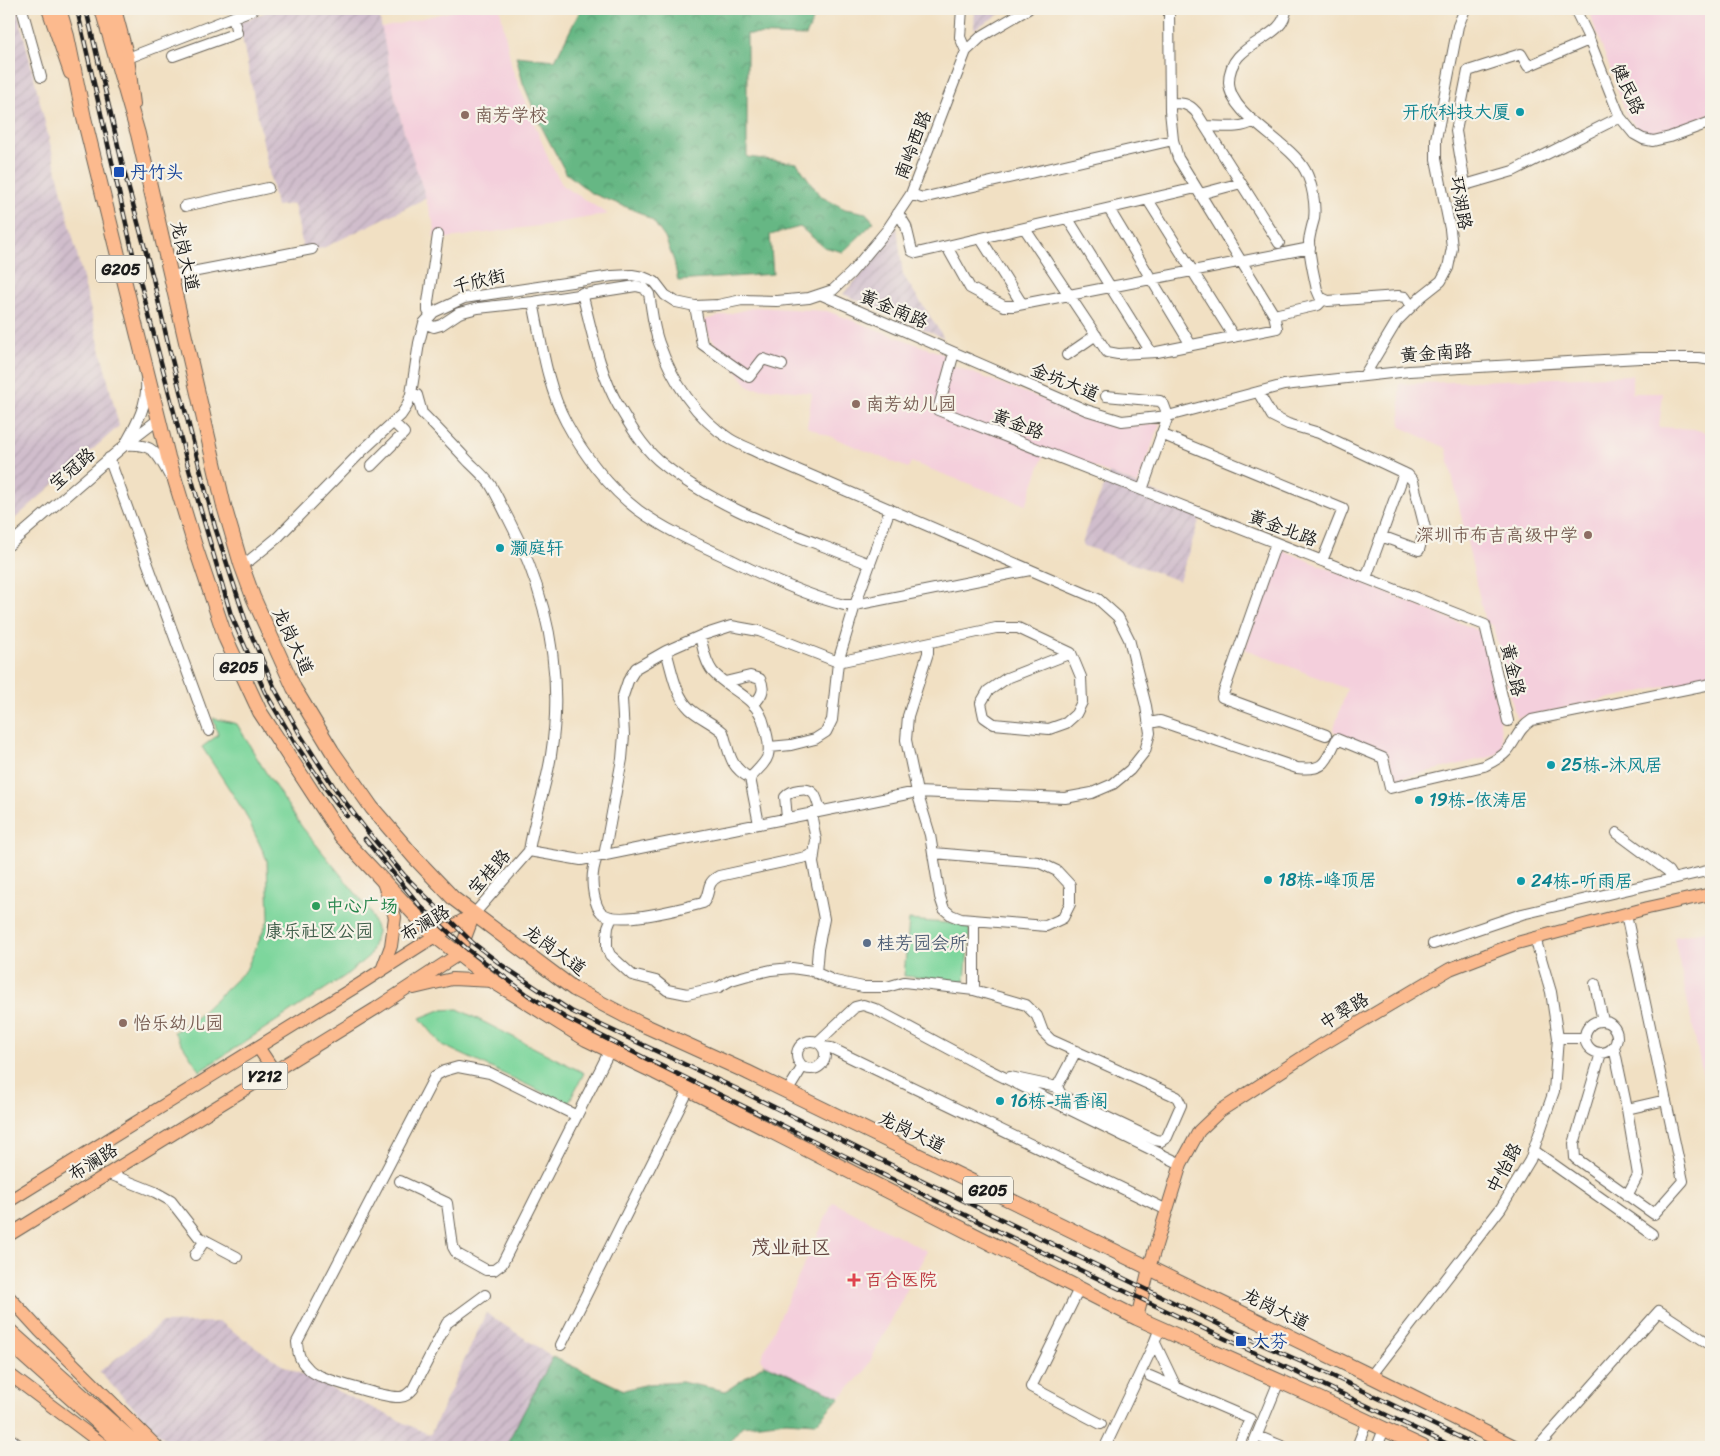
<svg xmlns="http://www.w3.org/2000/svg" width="1720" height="1456" font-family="Sriracha,'LXGW WenKai TC',sans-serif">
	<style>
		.built { fill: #f4cfdc }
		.industrial { fill: url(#industrial-furrows) }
		.forest { fill: url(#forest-crowns); stroke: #416a50 }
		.park { fill: #7dd69c; stroke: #4c795c }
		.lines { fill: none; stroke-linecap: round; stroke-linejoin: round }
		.minor-casing { stroke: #676156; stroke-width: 12 }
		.major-casing { stroke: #676156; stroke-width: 14 }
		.highway-casing { stroke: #676156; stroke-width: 16 }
		.minor { stroke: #fff; stroke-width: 10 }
		.major { stroke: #fcba8e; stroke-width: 12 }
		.highway { stroke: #fcba8e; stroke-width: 14 }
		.rail-casing { stroke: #1c1c1c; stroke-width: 4.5 }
		.rail { stroke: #f7f3e8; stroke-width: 2.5; stroke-dasharray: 8; stroke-linecap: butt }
		.culture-dot { fill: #0f9aa8; stroke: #f7f3e8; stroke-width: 2 }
		.education-dot { fill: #8d6e63; stroke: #f7f3e8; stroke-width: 2 }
		.transit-dot { fill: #1a4fb4; stroke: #f7f3e8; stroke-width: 2 }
		.leisure-dot { fill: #2e9e5b; stroke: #f7f3e8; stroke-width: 2 }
		.service-dot { fill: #5c6f8a; stroke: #f7f3e8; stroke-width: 2 }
		.health-dot { fill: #e0444e; stroke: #f7f3e8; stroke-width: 2 }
		.labels { text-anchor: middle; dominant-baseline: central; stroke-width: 4.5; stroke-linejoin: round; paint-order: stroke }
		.shield { fill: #f7f3e8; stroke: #5e5c59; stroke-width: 1 }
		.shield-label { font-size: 16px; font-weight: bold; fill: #1c1c1c }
		.street-label { font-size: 18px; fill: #1c1c1c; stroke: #f7f3e8 }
		.culture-label { font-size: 18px; fill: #0d838f; stroke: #f7f3e8; text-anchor: start }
		.education-label { font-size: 18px; fill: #785e54; stroke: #f7f3e8; text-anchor: start }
		.transit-label { font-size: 18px; fill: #164399; stroke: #f7f3e8; text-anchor: start }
		.leisure-label { font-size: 18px; fill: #27864d; stroke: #f7f3e8; text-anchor: start }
		.park-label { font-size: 18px; fill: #3e5d49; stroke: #f7f3e8 }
		.service-label { font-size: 18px; fill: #4e5e75; stroke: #f7f3e8; text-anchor: start }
		.health-label { font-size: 18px; fill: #be3a42; stroke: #f7f3e8; text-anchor: start }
		.quarter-label { font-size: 20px; fill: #634540; stroke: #f7f3e8 }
	</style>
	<defs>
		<pattern id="industrial-furrows" width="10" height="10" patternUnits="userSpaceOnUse" patternTransform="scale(1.25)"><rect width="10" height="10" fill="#d0bdcc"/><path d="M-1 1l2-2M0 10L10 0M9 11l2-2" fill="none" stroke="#b2a2af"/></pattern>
		<pattern id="forest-crowns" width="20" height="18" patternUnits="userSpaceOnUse" patternTransform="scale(1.25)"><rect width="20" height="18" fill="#66b784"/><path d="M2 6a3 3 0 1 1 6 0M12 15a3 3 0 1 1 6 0" fill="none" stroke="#53946b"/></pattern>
	</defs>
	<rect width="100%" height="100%" fill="#f7f3e8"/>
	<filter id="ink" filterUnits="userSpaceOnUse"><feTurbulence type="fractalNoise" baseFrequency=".02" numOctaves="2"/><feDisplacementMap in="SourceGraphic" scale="10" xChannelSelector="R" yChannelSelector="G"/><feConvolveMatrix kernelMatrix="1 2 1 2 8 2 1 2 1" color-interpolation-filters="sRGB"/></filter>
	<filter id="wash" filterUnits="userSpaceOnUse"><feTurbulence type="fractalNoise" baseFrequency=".0096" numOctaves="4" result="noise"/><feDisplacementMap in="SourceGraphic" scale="20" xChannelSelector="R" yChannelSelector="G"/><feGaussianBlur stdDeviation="1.12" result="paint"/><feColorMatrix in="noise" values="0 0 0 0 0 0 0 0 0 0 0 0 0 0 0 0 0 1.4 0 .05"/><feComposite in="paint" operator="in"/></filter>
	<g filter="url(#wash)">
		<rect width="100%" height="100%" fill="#f1e0c3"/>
		<path class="built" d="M461,9H500L512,68L551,165L563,186L608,214L545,225L441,239L433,236L435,228L404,132L395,98L381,28Z
			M1588,9H1711V114L1660,133L1650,134L1638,128L1628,118Z
			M756,307L827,311L948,356L946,363L1061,406L1122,427L1160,423L1138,484L1046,449L1026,505L911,462L908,468L807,427L812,393L777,389L750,388L709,336L704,320Z
			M1632,375V393H1663L1659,427L1694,429L1711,434V677L1516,718L1493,626L1485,622L1446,448L1401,427L1399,384Z
			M1280,549L1482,632L1499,717L1503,747L1495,756L1395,779L1387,752L1333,731L1347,689L1245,649Z
			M1711,930V1114L1674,937Z
			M833,1202L927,1251L865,1371L840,1397L765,1364L761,1358Z"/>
		<path class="industrial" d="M9,9H16L19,16L119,426L9,524Z
			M273,9H378L395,98L404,132L426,198L323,248L304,252L294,204L276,206L239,23Z
			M975,9H1008L974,29Z
			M897,227L903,275L944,338L843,294L862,274Z
			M1109,473L1202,512L1179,581L1082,545L1086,530Z
			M486,1313L553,1357L505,1447H172L99,1372L161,1323L220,1322L280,1364L430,1435Z"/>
		<path class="forest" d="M581,9H818L806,36L747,34V157L797,163L820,196L845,209L866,213L874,222L843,252L824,247L800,227L770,235L773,274L678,281L674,261L665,238L653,221L639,212L591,193L566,173L540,124L523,83L516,56L555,60Z
			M553,1357L624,1390L648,1384L681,1382L726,1391L765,1364L840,1397L816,1423L786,1421L742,1426L725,1447H505Z"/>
		<path class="park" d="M213,718L237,724L263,768L302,827L370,911L377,932L370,955L345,976L200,1071L174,1032L197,1017L246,970L269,918L267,860L245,813L202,747L218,735Z
			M909,920L970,925L965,982L904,976Z
			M458,1009L584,1073L568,1104L442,1045L420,1018L440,1010Z"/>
	</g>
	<g filter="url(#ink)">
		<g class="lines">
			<g class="minor-casing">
				<path id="minor" d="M22,9L41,77
					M962,9L960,37L966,51
					M1286,9C1285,42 1228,40 1229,83C1230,116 1288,140 1305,170C1312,183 1316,204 1314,219C1312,226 1310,233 1309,241C1309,257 1314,275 1317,290L1320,297L1328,301L1398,296L1405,297L1411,306
					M1575,9L1587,34L1620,117L1634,134L1643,139L1653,141L1670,137L1711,122
					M1589,40L1528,66L1521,54L1468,71L1456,131L1465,185L1513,171L1620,117
					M173,56L237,33L233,17
					M128,58L254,9
					M1170,103C1182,103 1188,103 1196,112L1279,243
					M1205,126C1221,126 1240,130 1254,121
					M911,194L922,198L1173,140
					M1200,194L1241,183
					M1148,200L1234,337
					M185,206L268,188
					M1109,209L1191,345
					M898,213L906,226L912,251L917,253L1196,188
					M1068,219L1151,352
					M1025,229L1107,352L1118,354L1157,352L1277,328L1274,315L1178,158L1173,140L1170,111L1169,9
					M981,239L1022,304
					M947,247L970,288L1004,306H1013L1310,248
					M171,276L312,249
					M582,293C592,331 599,371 618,405C629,424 642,446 658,460C718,511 798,535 869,564
					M822,295L1086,410L1122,421L1168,416L1284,385L1409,371L1640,358H1699L1711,360
					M533,302C541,340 547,387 566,422C583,454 609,488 638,510C667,531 700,545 732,560C768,578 805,595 844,605H855L1030,570
					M695,306L702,344L749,377L763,359L782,365
					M431,315L428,311V302L438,235
					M1274,315L1318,305L1323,300
					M424,323L434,327L441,325L459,313L478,308L533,302L636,286L644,288L649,294C652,310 653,327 659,343C672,380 696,418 730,439C740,445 751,449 761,454L1098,599L1118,617L1129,639L1146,706L1150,733L1145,751L1130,770L1113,784L1092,793L1065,798L917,792L581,860L529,851
					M954,353L938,410L1142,490
					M1067,355L1096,335
					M1364,376L1397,321L1422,296L1441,281L1448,268L1452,248L1450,229L1436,159V139L1458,26L1465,9
					M146,381C148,405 136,425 125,445C152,443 157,452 169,475
					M1258,392L1272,416L1288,424L1319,433L1408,475L1413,481L1425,528L1419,550L1381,536
					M411,394L417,395L422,413C438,429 454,446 469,462C476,469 484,476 490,484C497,495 502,507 508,518C546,591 564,672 551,755C546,788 534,818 529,851
					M1106,396L1160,401L1164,405L1168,416
					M1168,416L1142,490L1485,625L1508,721
					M1161,434L1343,509L1322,561
					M109,458L209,731
					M371,466L404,433L393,422
					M1276,543L1222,697L1326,735
					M9,545L125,445L159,419
					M241,564L250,560L277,538L363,450L401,415L407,406L411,394L419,343L424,323L434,312L464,298L612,276L632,275L643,277L655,282L665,295L676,302L695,306L718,305L742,300L777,301L809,298L833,290L851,273L887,230L911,194L966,51L982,36L1028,9
					M1366,578L1404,473
					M700,636C703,648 705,662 713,672C727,688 752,696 761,716C764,721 764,727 766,731C773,758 767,760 750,778L759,824
					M928,643V653L908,716L906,740L917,792L930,835L940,897L944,909L951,915L961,919L1046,926L1063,918L1070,904V885L1057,871L1038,862L934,853
					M666,651C672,670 675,695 690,709C700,718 713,723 723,732C730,754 729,766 750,778
					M725,682L750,676L760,679C766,690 761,697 753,705
					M1149,723L1160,721L1297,768C1326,771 1325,762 1337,739L1383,758L1390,788L1484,766C1492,762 1501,758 1507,751C1517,739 1518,729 1532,720L1711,684
					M770,747L791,745L815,739L826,732L832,720L838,662L855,605L890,509
					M811,813L816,840L813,863L824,919L818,949L816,973
					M787,818L785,797C789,792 793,791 799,790C815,787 817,798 820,811
					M1617,833L1668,871L1673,879
					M604,856L622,759L624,735L622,699L628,681L636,668L666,651L700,636L731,626L759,631L838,662L996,628H1018L1071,653L1081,677L1082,702L1076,714L1066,723L1049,729L994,724L984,717L981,703L988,691L1007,678L1071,653
					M597,857C592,870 591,881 594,895C595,900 597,908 601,912C615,927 683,908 703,903C712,892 704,884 719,876L806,857L814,853
					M474,914L529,851
					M612,917L608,927L607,938V948L610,955L632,975L656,981L667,990L687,994L719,987L731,980L745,976L771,970L792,968L812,971L835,981L863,987H887L904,982L974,990L1026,1005L1037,1016L1043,1032L1051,1040L1177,1097L1181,1105L1167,1137L1161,1141L1155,1140L1062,1096L1057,1087
					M974,920V990
					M1433,944L1522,914L1711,870
					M1595,984L1603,1021
					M1585 1037a16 16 0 1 1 32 0a16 16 0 1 1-32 0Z
					M1558,1038H1585
					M797 1055a14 14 0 1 1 28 0a14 14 0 1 1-28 0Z
					M818,1042L855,1007L863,1005L875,1009L987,1069L1181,1164
					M823,1047L831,1048L1167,1210
					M1614,1047L1627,1109L1638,1175L1627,1196
					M1601,1053L1574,1144L1575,1158L1654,1214L1683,1181L1626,914
					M1010,1077L1057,1087L1076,1051
					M787,1092L803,1066
					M1627,1109L1666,1100
					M1533,1150L1652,1234
					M107,1173L155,1192L171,1201L199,1237L237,1257
					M400,1181L447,1203L453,1247L457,1254L486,1270H494L502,1264L610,1050
					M195,1255L205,1240
					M1079,1289L1031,1387L1101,1424
					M485,1295L447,1323L413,1389C409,1393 406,1397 400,1397C386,1398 334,1382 320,1376C315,1374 310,1371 307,1367C299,1360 298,1353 297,1342L435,1076L444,1071L458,1067L490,1073L577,1116
					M1155,1343L1176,1387
					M561,1345L689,1089
					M1150,1376L1250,1419L1238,1447
					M1371,1376L1501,1208L1530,1160L1554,1091L1558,1038L1551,992L1535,938
					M1257,1436L1284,1447
					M9,1442L12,1440L21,1447
					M1105,1447L1153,1346L1160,1328
					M1252,1447L1279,1381
					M1357,1447L1367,1421
					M1377,1447L1384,1429
					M1538,1447L1659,1311L1711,1345"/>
			</g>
			<g class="major-casing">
				<path id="major" d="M48,9L70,73
					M115,9L128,58L134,104
					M382,970L391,946L395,917L383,882
					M414,988L452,979L493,981
					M258,1047L274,1071
					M9,1201L360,984L435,936L474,914
					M9,1235L375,1009L459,954L474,914
					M9,1297L40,1331L157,1447
					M1137,1318L1149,1268L1181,1164L1199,1131L1220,1111L1320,1046L1450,969L1517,943L1648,908L1711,894
					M9,1329L141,1447
					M9,1344L124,1447
					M9,1374L106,1447"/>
			</g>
			<g class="highway-casing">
				<path id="highway" d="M59,9L67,36L84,118L168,457L195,546L226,639L260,712L341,836L435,936L493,981L586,1039L655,1072L1137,1318L1315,1397L1423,1447
					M102,9L138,134L224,506L241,564L253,597L294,688L332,751L372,808L415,858L454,899L574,989L639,1023L747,1072L1371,1376L1514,1447"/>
			</g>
			<use href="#minor" class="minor"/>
			<use href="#major" class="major"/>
			<use href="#highway" class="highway"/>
			<g class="rail-casing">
				<path id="rail" d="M77,9L133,254L188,466L231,615L265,692L295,743L326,789L347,816
					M86,9L124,171L153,278L169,348L215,527L247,625L275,689L301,736L334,787L367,831L404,875L473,943L503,966L571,1011L737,1089L1013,1225L1243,1336L1320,1370L1480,1447
					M365,839L421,907L466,948L528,995L566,1018L645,1058L1004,1234L1454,1447"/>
			</g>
			<use href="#rail" class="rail"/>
		</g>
	</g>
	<g class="culture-dot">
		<circle cx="1520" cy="112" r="5"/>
		<circle cx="500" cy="548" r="5"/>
		<circle cx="1551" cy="765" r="5"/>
		<circle cx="1419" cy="800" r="5"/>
		<circle cx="1268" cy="880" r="5"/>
		<circle cx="1521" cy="881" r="5"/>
		<circle cx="1000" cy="1101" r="5"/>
	</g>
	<g class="education-dot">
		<circle cx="465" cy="115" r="5"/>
		<circle cx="856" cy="404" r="5"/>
		<circle cx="1588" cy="535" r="5"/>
		<circle cx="123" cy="1023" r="5"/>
	</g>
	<g class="transit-dot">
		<rect x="113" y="166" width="12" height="12" rx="2.5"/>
		<rect x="1235" y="1335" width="12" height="12" rx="2.5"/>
	</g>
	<circle class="leisure-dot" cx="316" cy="906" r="5"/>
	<circle class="service-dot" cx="867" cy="943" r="5"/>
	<path class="health-dot" d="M851.5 1272.5h5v5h5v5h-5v5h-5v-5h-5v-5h5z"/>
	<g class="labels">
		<g class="shield">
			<rect x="96" y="255.5" width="50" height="27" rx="4"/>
			<rect x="214" y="653.5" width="50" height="27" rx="4"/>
			<rect x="242.5" y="1062.5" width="45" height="27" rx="4"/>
			<rect x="963" y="1176.5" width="50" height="27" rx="4"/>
		</g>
		<g class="shield-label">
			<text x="121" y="269">G205</text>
			<text x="239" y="667">G205</text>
			<text x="265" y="1076">Y212</text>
			<text x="988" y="1190">G205</text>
		</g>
		<g class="street-label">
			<text transform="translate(1628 89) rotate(65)">健民路</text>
			<text transform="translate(913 145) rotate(-69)">南岭西路</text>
			<text transform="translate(1461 203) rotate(80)">环湖路</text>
			<text transform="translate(185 256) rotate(77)">龙岗大道</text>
			<text transform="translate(479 281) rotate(-13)">千欣街</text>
			<text transform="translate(894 309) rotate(23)">黄金南路</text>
			<text transform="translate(1436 353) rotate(-4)">黄金南路</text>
			<text transform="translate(1065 382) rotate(22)">金坑大道</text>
			<text transform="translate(1018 424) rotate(21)">黄金路</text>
			<text transform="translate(72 469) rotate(-41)">宝冠路</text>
			<text transform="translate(1283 528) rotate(21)">黄金北路</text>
			<text transform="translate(293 641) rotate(65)">龙岗大道</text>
			<text transform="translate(1513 670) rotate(77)">黄金路</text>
			<text transform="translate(489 872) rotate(-49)">宝桂路</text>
			<text transform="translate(425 923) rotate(-31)">布澜路</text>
			<text transform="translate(555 950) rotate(36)">龙岗大道</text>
			<text transform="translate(1344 1011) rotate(-31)">中翠路</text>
			<text transform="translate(912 1132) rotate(26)">龙岗大道</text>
			<text transform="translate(93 1162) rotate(-32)">布澜路</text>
			<text transform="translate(1504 1168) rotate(-62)">中怡路</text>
			<text transform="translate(1276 1309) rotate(26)">龙岗大道</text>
		</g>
		<g class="culture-label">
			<text x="1510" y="112" text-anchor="end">开欣科技大厦</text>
			<text x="510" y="548">灏庭轩</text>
			<text x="1561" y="765">25栋-沐风居</text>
			<text x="1429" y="800">19栋-依涛居</text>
			<text x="1278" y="880">18栋-峰顶居</text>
			<text x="1531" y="881">24栋-听雨居</text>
			<text x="1010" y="1101">16栋-瑞香阁</text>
		</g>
		<g class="education-label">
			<text x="475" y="115">南芳学校</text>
			<text x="866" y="404">南芳幼儿园</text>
			<text x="1578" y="535" text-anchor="end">深圳市布吉高级中学</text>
			<text x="133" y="1023">怡乐幼儿园</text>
		</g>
		<g class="transit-label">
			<text x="130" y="172">丹竹头</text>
			<text x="1252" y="1341">大芬</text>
		</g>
		<g class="leisure-label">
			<text x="326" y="906">中心广场</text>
		</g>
		<g class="park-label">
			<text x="319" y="931">康乐社区公园</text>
		</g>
		<g class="service-label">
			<text x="877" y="943">桂芳园会所</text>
		</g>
		<g class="health-label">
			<text x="865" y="1280">百合医院</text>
		</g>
		<g class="quarter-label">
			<text x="791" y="1247">茂业社区</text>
		</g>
	</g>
	<rect width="1720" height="1456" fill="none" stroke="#f7f3e8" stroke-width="30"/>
</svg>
